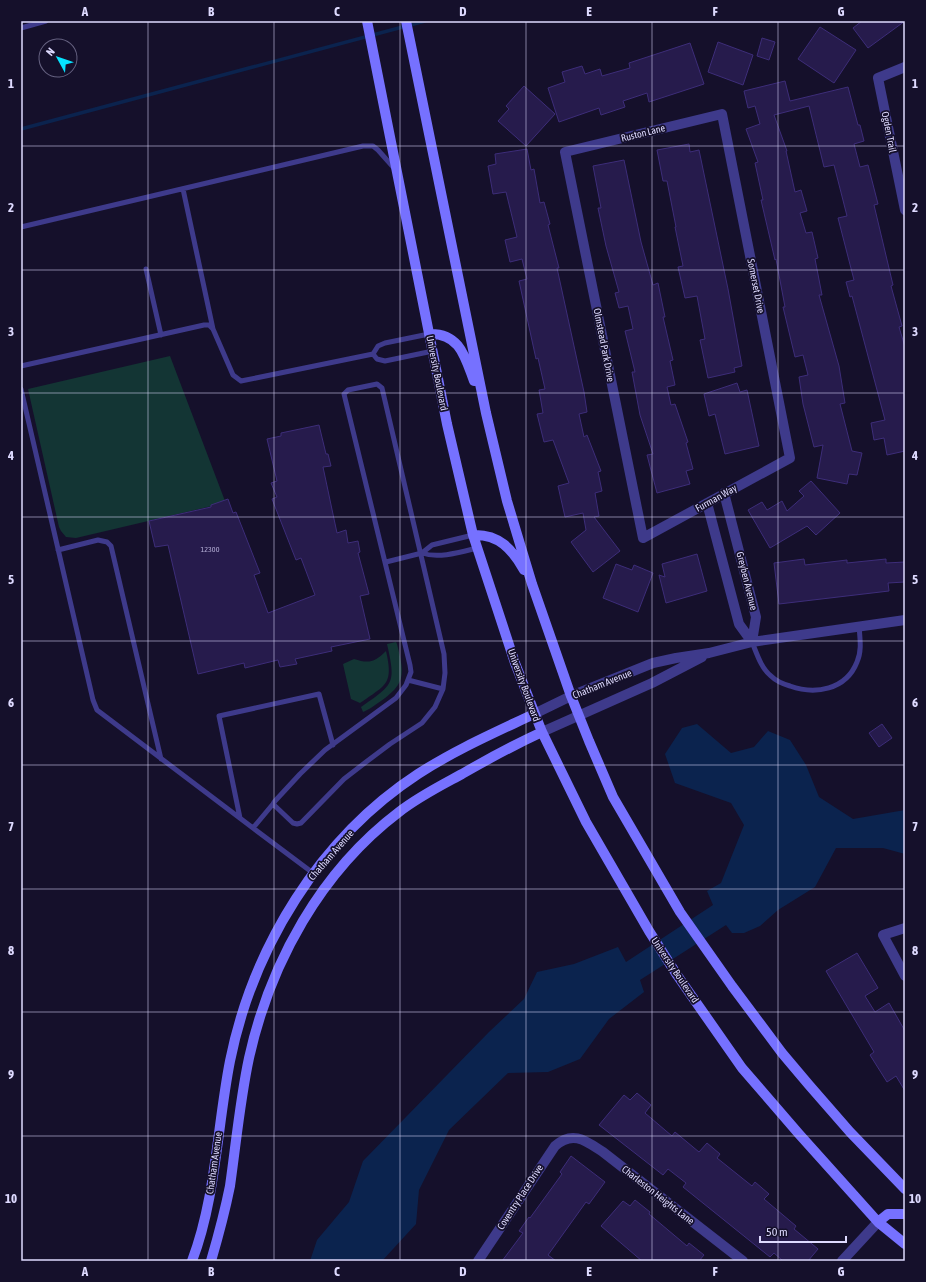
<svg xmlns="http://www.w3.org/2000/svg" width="926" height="1282" font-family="'Asap Condensed',sans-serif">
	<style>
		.green { fill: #133534 }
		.water { fill: #0b234e }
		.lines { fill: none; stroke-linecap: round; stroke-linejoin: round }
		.stream { stroke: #0b234e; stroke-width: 3.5 }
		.building { fill: #261b4c; stroke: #3d2d79 }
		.lane { stroke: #3e3a8b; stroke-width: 5 }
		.street { stroke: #3e3a8b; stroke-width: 10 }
		.secondary { stroke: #7671ff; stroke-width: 10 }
		.grid { fill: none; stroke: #dedaff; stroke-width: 1; stroke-opacity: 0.55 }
		.labels { text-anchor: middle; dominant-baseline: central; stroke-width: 3.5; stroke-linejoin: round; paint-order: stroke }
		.number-label { font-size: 8px; fill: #b0aad2 }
		.street-label { font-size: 10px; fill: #dedaff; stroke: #15102b }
		.neatline { fill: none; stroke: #dedaff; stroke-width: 1.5 }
		.grid-label { font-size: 13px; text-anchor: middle; font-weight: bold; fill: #dedaff }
	</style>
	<rect width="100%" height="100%" fill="#15102b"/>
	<path class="green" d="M170,356L225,501L212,506L76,538L66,537L61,531L59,527L28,389Z
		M396,642L397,644C404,672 407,683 381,701C376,704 369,710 363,712L361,707C394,684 396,684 387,644Z
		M386,651C394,685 385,685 360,703L351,699L343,664L354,659C369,664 375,662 386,651Z"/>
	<path class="water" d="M697,724L731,753L754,747L768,731L790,740L806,765L819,797L853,819L905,810V854L883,848H836L815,887L778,910L760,926L744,933H732L726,925L640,980L644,992L609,1019L580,1059L548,1072L508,1073L449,1130L419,1190L416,1224L382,1261H310L317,1240L349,1202L363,1161L489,1032L524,999L537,972L574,964L618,947L626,962L713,905L707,891L721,883L744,825L731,803L675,783L665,754L682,728Z"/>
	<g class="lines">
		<path class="stream" d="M21,129L425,21"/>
	</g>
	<path class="building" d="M862,21H905L868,48L853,28Z
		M820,27L856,50L834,83L798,59Z
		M762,38L775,42L769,60L757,56Z
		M718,42L753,55L743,85L708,72Z
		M690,43L704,84L649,102L647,93L623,101L625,107L601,115L599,108L559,122L548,88L565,82L562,72L582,66L585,74L600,69L602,76L630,68L629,63Z
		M785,81L790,101L848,87L858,125H860L864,141L854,144L860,167L868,165L878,204L874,205L893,285L891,286L902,326L899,327L905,347V451L887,455L884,438L874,440L871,423L885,420L852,296L850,297L846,282L854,280L838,218L847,216L834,165L824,167L809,106L774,115L787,151H786L795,192L801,190L807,211L800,213L806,233L812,232L818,258L815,259L822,295H819L839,366L845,403L840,404L852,451L862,453L857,475L849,474L847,484L817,478L823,445L814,447L803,404L799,377L808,375L803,355L795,357L783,307H785L776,259L775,260L761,200H763L755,163L758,162L746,129L760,124L755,106L748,108L744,91Z
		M524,86L555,114L526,146L498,121L509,109L506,106Z
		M689,144L690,152L699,150L728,289L742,366L734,368L735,372L708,378L700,340L705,339L697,296L685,298L678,267L683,266L675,227H676L667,181H663L657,150Z
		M527,149L531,170L534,169L540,203L544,202L550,224L548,225L559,268H557L584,392L587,412L579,414L584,437L587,435L601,471L598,472L602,491L595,493L599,516L594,517L620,551L593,572L571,542L586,530L583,513L565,517L558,486L569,483L553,440L544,442L537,414L543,413L539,390L545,389L538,358L536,359L519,281L527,279L522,259L510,262L505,240L517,237L506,192L493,194L488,166L496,164L495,154Z
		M624,160L641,242L653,285L658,283L665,317H663L673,360L670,361L675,385L667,387L671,405L675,404L688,442L686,443L693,469L686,471L690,484L657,493L647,455L653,454L640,415L632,372H635L625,331L633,329L628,306L619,308L615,293L619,292L606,246L598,208H601L593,166Z
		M737,383L740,392L747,390L759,446L725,454L715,414L709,416L704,394Z
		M319,425L326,454H328L331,466L323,467L337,533L346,530L348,543L358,541L360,552L358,553L369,594L360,596L370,639L331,647L332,651L295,659L297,664L280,667L278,660L245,668L244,663L198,674L168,545L155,547L149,521L211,507V505L228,499L233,513L236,512L260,573L254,575L268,613L315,595L301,558L296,560L272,499L277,497L271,483L277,481L267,439L281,436V433Z
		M811,481L840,513L816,535L807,526L770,548L748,510L762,502L767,510L782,501L787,511L804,496L799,491Z
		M697,554L707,591L666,603L659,575L665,577L662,564Z
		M804,559L805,565L847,560V563L886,559V563L905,562V582L888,583L889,591L779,604L774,563Z
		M616,564L632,570L634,565L653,573L638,612L603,598Z
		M882,724L892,738L879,747L869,733Z
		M857,953L878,988L865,996L875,1012L889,1003L905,1031V1091L896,1076L887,1082L870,1055L874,1052L826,971Z
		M637,1093L651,1105L645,1113L672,1136L675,1132L699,1152L707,1143L720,1154L717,1158L752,1186L755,1182L769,1194L764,1199L796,1226L794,1229L818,1249L808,1261H783L774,1253L770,1257L683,1187L686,1183L668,1169L663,1175L599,1125L624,1095L630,1100Z
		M571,1156L605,1182L589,1204L586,1202L548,1255L556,1261H502L523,1233L519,1231L529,1217L530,1218L562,1174L560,1172Z
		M635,1200L650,1212L649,1214L687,1246L689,1243L704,1255L699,1261H642L601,1226L623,1201L630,1206Z"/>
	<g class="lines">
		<path class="lane" d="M21,28L46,21
			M183,189L213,329
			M21,227L363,146H373L378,150L394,168
			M146,269L161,335
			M429,334L385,343L378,346L373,354L377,359L385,361L433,351
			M21,366L204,325H209L213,329L233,375L241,381L373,354
			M21,389L93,700L97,710L253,828
			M58,550L98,540L107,542L111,546L161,759
			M422,553C438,559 461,552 477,548
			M386,562L422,553L432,545L473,535
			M752,642C757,654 761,668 771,676C776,681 783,684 790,686C815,695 846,690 857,662C862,651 860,639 859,626
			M408,680L443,689
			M273,804L293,823L297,824L301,823L344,779L366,762L390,744L422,723L435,707L443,689L445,673L444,654L382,388L377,384L348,390L344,394L410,665L411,672L406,685L396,698L325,750L300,774L275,801L273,804L253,828L313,873
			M240,818L219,716L319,694L333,745"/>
		<path class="street" d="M905,67L878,78L905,210
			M722,114L790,458L643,538L565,152Z
			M724,493L756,617L752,642
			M707,503L739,624L752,642
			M534,714L571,696L653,663L676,658L709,653L752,642L905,620
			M542,732L652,683L702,657
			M905,928L883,935L905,976
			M478,1261L555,1146C573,1130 586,1141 603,1152L743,1261
			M842,1261L878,1222"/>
		<path class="secondary" d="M367,21L447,424L473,535L515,663L542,732L586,822L649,931L677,975L742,1068L799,1134L878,1222L905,1244
			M406,21L486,413L507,501L532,584L571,696L589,741L613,797L680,912L732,986L782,1053L809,1085L850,1132L905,1189
			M429,334C460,333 465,357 474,381
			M473,535C499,534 512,549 524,570
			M878,1222L888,1214H905
			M192,1261C216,1198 217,1127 230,1061C253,947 320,838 418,774C455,750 494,733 534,714
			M211,1261C218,1237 225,1211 230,1186C236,1144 240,1100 249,1058C270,963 321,871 399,812C418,797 440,786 462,774C488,759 514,745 542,732"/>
	</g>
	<path class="grid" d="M148,21V1261M274,21V1261M400,21V1261M526,21V1261M652,21V1261M778,21V1261M21,146H905M21,270H905M21,393H905M21,517H905M21,641H905M21,765H905M21,889H905M21,1012H905M21,1136H905"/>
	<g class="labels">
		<g class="number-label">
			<text x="210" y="549">12300</text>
		</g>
		<g class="street-label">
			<text transform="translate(889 132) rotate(79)">Ogden Trail</text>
			<text transform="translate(643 133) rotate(-14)">Ruston Lane</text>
			<text transform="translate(756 286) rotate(79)">Somerset Drive</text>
			<text transform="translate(604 345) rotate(79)">Olmstead Park Drive</text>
			<text transform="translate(437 373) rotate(79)">University Boulevard</text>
			<text transform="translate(716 498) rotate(-29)">Furman Way</text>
			<text transform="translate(747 581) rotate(76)">Greyben Avenue</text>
			<text transform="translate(602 684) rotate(-22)">Chatham Avenue</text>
			<text transform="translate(524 685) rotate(70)">University Boulevard</text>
			<text transform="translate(331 855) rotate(-49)">Chatham Avenue</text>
			<text transform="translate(675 970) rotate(56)">University Boulevard</text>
			<text transform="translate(214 1163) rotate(-82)">Chatham Avenue</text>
			<text transform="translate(658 1195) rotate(38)">Charleston Heights Lane</text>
			<text transform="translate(520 1197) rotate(-57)">Coventry Place Drive</text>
		</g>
	</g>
	<rect width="926" height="1282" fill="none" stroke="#15102b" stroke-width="44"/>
	<g transform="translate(58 58) rotate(310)"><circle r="19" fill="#15102b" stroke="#656180"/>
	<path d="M0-3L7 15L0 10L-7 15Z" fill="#06e3ff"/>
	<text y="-6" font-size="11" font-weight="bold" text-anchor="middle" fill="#dedaff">N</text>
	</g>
	<path d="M760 1236v6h86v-6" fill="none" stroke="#dedaff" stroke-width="2"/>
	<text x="766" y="1236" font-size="12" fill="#dedaff" stroke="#15102b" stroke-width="3" paint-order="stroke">50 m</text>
	<rect x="22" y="22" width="882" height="1238" class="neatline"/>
	<g class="grid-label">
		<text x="85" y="16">A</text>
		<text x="211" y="16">B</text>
		<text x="337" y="16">C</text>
		<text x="463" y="16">D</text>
		<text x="589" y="16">E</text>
		<text x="715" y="16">F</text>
		<text x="841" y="16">G</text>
		<text x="11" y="88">1</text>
		<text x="915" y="88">1</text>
		<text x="11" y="212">2</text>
		<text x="915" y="212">2</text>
		<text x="11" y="336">3</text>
		<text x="915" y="336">3</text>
		<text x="11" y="460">4</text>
		<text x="915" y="460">4</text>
		<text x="11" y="584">5</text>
		<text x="915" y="584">5</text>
		<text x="11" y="707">6</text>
		<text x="915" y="707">6</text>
		<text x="11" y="831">7</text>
		<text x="915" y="831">7</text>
		<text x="11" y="955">8</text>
		<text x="915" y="955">8</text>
		<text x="11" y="1079">9</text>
		<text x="915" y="1079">9</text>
		<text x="11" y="1203">10</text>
		<text x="915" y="1203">10</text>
		<text x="85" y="1276">A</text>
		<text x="211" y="1276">B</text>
		<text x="337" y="1276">C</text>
		<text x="463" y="1276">D</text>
		<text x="589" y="1276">E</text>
		<text x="715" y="1276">F</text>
		<text x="841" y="1276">G</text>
	</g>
</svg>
